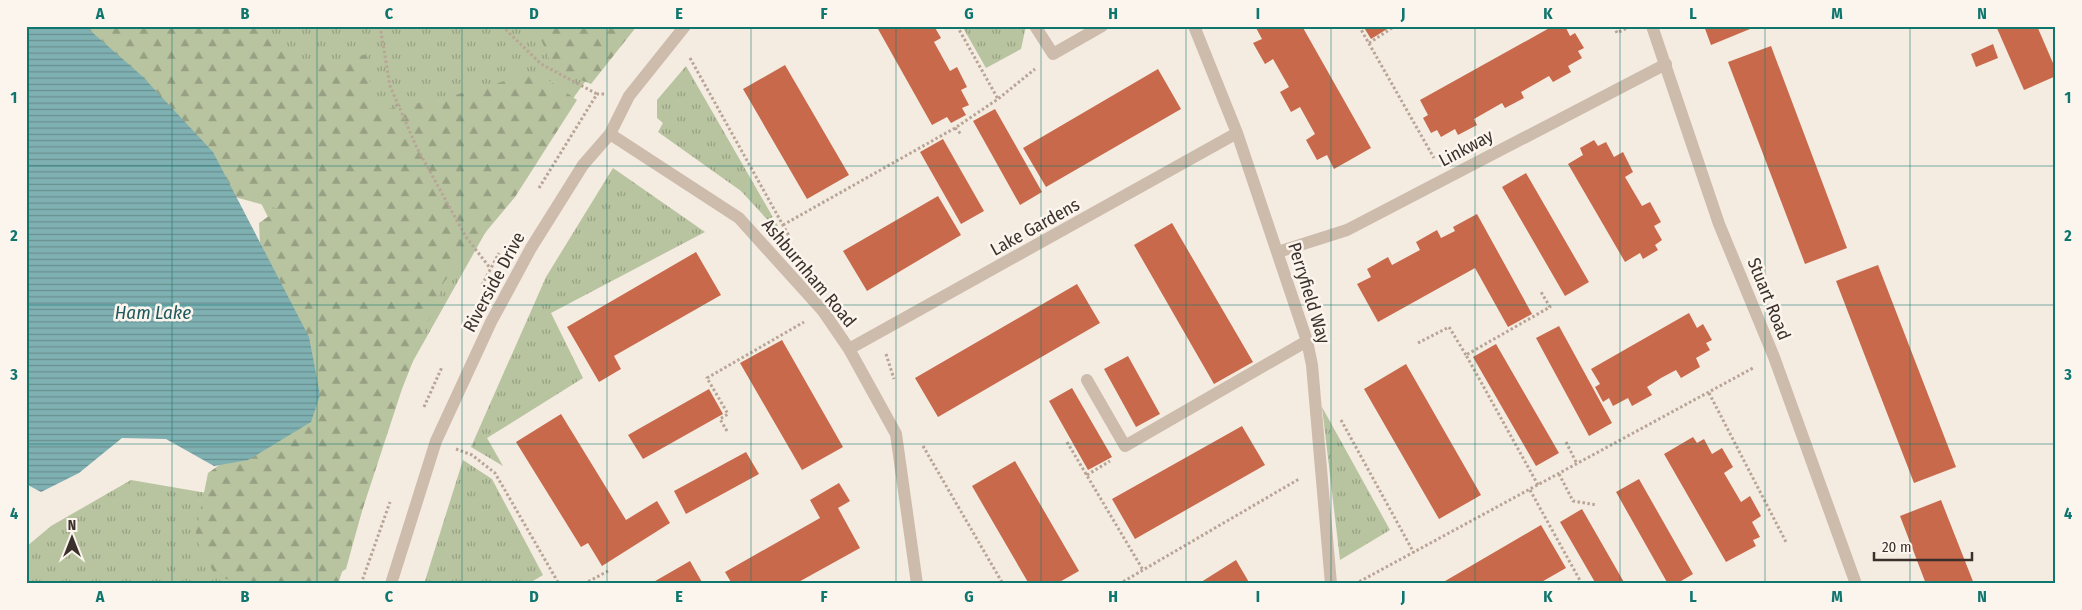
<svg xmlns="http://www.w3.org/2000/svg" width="2082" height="610" font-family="'Fira Sans Condensed',sans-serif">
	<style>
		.grass { fill: url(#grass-tufts) }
		.forest { fill: url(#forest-firs) }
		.water { fill: url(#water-rules) }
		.building { fill: #c8694b }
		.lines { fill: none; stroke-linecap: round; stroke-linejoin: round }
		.path { stroke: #b9a596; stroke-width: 3; stroke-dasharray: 2.5 2.5; stroke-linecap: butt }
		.minor { stroke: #cdbbac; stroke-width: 12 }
		.grid { fill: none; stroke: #0f766e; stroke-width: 1; stroke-opacity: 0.55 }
		.labels { text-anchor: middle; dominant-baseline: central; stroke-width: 5; stroke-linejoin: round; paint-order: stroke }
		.street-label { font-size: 18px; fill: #3b302b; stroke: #fbf5ee }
		.water-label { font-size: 19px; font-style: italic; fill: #1f5a5e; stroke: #fbf5ee }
		.neatline { fill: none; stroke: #0f766e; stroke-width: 2 }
		.grid-label { font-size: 16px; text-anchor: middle; font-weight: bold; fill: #0f766e }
	</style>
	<defs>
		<pattern id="grass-tufts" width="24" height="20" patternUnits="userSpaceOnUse" patternTransform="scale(1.25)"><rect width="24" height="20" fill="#b8c4a0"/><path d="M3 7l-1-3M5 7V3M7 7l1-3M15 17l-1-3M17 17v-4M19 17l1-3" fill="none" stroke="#97a083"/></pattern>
		<pattern id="forest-firs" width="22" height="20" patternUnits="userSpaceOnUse" patternTransform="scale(1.25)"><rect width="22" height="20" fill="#b8c4a0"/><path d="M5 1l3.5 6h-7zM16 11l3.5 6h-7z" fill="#97a083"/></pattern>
		<pattern id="water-rules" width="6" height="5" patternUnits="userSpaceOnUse" patternTransform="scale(1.25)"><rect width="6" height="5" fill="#7fb0b2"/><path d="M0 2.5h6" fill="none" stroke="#699091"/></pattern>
	</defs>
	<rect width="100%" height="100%" fill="#f4ebe1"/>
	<path class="grass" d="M97,26H625L516,178L394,395L346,569L322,584H26V547L51,526L131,480L224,496L335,352L261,203Z
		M962,26H1026L1021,49L986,68Z
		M686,66L778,226L774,227L741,191L658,132L663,123L657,118V100Z
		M613,168L705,232L551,313L583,378L487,438L503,466L471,447L546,277Z
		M1322,407L1390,530L1340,560Z
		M463,460L492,479L543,575L528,584H424Z"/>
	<path class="forest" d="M39,26H255L299,68L368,54L372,112L448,97L537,72L577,100L515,197L444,282L402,389L338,584H241L215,575L195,537L208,473L245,447L261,265L259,223L279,209L220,193Z
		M535,26H637L591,84L554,69Z"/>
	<path class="water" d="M26,26H85L142,76L213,152L309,337L320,395L311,422L248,460L214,466L166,439L122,438L79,473L41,492L26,484Z"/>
	<path class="building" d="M882,26H934L941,38L934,42L950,71L957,67L967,87L961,90L969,105L962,108L966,115L951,123L947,117L932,125L878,29Z
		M1255,26H1302L1371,148L1334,169L1327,155L1317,160L1306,140L1315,134L1300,107L1291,112L1280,92L1289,87L1273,59L1265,64L1253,43L1262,39Z
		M1363,26H1392L1371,39Z
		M1553,26H1565L1570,36L1575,33L1584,48L1578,51L1582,58L1568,66L1571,72L1553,82L1549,76L1521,92L1524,98L1505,108L1502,103L1474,119L1477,125L1458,135L1455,129L1441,137L1437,130L1431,133L1423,118L1428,115L1420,100Z
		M1704,26H1749L1750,29L1711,45Z
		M1996,26H2037L2056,70V76L2024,90Z
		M1993,44L1998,58L1976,67L1971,54Z
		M1771,46L1847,248L1805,264L1728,62Z
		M785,65L849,175L807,199L743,89Z
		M1158,69L1181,109L1046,187L1023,148Z
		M995,109L1042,192L1020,205L973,121Z
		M943,139L984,211L961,224L920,152Z
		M1594,140L1598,146L1606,142L1614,157L1623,152L1633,172L1625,177L1642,206L1650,202L1661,222L1654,226L1662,240L1655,245L1658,250L1643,259L1640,253L1625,262L1568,164L1583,155L1580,148Z
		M1526,173L1589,282L1565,296L1502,187Z
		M938,196L961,235L867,291L843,251Z
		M1477,214L1532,314L1508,327L1475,268L1378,322L1357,284L1371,277L1367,269L1388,257L1392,265L1420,250L1416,242L1437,230L1441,238L1455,231L1453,227Z
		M1172,223L1253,362L1214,384L1134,245Z
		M696,252L721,295L614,356L621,369L599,382L567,327Z
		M1878,265L1956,467L1914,483L1836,281Z
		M1077,284L1100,323L938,417L915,378Z
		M1689,313L1697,328L1703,324L1712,340L1706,343L1710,350L1696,358L1700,367L1681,378L1676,370L1661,378L1647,387L1652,395L1632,406L1628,398L1613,406L1609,398L1603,402L1595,387L1600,384L1591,369Z
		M1559,326L1612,423L1589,436L1536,338Z
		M782,340L843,447L802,470L740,363Z
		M1496,344L1559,453L1536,466L1473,357Z
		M1128,356L1160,414L1136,427L1104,369Z
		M1406,364L1481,495L1439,519L1364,389Z
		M1072,388L1112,457L1088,470L1049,401Z
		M709,389L723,414L643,459L628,435Z
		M561,414L626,520L657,501L670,523L602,566L588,543L581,547L516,442Z
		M1242,426L1265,465L1135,539L1112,499Z
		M1693,437L1697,443L1704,439L1712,454L1722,448L1733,467L1724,473L1741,502L1750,496L1761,516L1752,522L1760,537L1753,540L1756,546L1726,562L1664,454Z
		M746,452L759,474L686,514L674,491Z
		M1015,461L1079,571L1056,584H1029L972,486Z
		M1639,479L1693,574L1676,584H1668L1616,492Z
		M839,483L850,501L838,508L860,548L795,584H732L725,572L820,518L810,500Z
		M1941,500L1974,584H1926L1900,516Z
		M1582,509L1625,584H1596L1560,522Z
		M1541,525L1566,568L1538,584H1440Z
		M1236,560L1250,584H1198Z
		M690,561L703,584H650Z"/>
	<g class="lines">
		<path class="path" d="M380,26L390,86L417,148L466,237L490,268
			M502,26L541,64L597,94
			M957,26L998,99
			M1359,26L1434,158
			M1614,26L1617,33L1629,27
			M1369,43L1395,26
			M690,58L789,236
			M955,128L962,135
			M539,188L597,94H605
			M783,225L955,128L998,99L1035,69
			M482,285L499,253
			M1418,343L1449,327L1466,355
			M886,354L894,379
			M1709,393L1786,542
			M424,407L442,367
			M1341,420L1414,553
			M727,431L720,419L728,414L707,378L804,322
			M1067,442L1143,570
			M1566,442L1577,464
			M923,446L1003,584
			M456,449L472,455L495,473L559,584
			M1559,474L1573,501L1597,505
			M1087,475L1110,461
			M1538,485L1466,355L1550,307L1541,292
			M1530,490L1582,584
			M361,584L390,502
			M584,584L608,571
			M1119,584L1299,479
			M1355,584L1753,368"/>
		<path class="minor" d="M1035,26L1053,54L1102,26
			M1194,26L1237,133L1307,341L1312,365L1331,584
			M1652,26L1719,224L1774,357L1856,584
			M610,134L739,218L823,311L849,349L896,434L917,584
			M1278,252L1347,230L1666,64
			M849,349L1237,133
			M1087,380L1125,446L1307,341
			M391,584L436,441L491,322L531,248L583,165L610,134L629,96L685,26"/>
	</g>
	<path class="grid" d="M172,26V584M317,26V584M462,26V584M607,26V584M751,26V584M896,26V584M1041,26V584M1186,26V584M1331,26V584M1475,26V584M1620,26V584M1765,26V584M1910,26V584M26,166H2056M26,305H2056M26,444H2056"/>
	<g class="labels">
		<g class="street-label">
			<text transform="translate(1466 148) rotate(-28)">Linkway</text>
			<text transform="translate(1035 227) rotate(-29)">Lake Gardens</text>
			<text transform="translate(809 273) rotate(50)">Ashburnham Road</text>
			<text transform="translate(494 282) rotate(-62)">Riverside Drive</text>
			<text transform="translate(1309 293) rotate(73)">Perryfield Way</text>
			<text transform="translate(1769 299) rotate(68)">Stuart Road</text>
		</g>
		<g class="water-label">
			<text x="153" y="312">Ham Lake</text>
		</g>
	</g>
	<rect width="2082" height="610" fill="none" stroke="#fbf5ee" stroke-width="55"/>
	<g transform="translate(72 538)" stroke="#fbf5ee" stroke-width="4" paint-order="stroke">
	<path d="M0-4L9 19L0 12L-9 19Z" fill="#3b302b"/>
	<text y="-8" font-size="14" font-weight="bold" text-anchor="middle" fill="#3b302b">N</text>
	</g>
	<path d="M1874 552v8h98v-8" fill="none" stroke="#3b302b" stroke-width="2.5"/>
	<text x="1882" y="552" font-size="15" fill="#3b302b" stroke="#fbf5ee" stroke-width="4" paint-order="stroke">20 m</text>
	<rect x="28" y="28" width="2026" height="554" class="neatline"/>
	<g class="grid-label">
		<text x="100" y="19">A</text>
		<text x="245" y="19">B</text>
		<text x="389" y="19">C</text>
		<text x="534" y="19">D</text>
		<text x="679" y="19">E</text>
		<text x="824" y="19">F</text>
		<text x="969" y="19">G</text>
		<text x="1113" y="19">H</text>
		<text x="1258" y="19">I</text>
		<text x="1403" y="19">J</text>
		<text x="1548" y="19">K</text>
		<text x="1693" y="19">L</text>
		<text x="1837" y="19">M</text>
		<text x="1982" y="19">N</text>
		<text x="14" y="103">1</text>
		<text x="2068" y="103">1</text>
		<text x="14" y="241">2</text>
		<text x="2068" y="241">2</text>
		<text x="14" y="380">3</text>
		<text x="2068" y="380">3</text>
		<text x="14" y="519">4</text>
		<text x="2068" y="519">4</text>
		<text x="100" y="602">A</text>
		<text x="245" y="602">B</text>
		<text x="389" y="602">C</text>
		<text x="534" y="602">D</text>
		<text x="679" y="602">E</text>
		<text x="824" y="602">F</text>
		<text x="969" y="602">G</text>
		<text x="1113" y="602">H</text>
		<text x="1258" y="602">I</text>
		<text x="1403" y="602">J</text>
		<text x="1548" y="602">K</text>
		<text x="1693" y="602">L</text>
		<text x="1837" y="602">M</text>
		<text x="1982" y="602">N</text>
	</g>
</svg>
